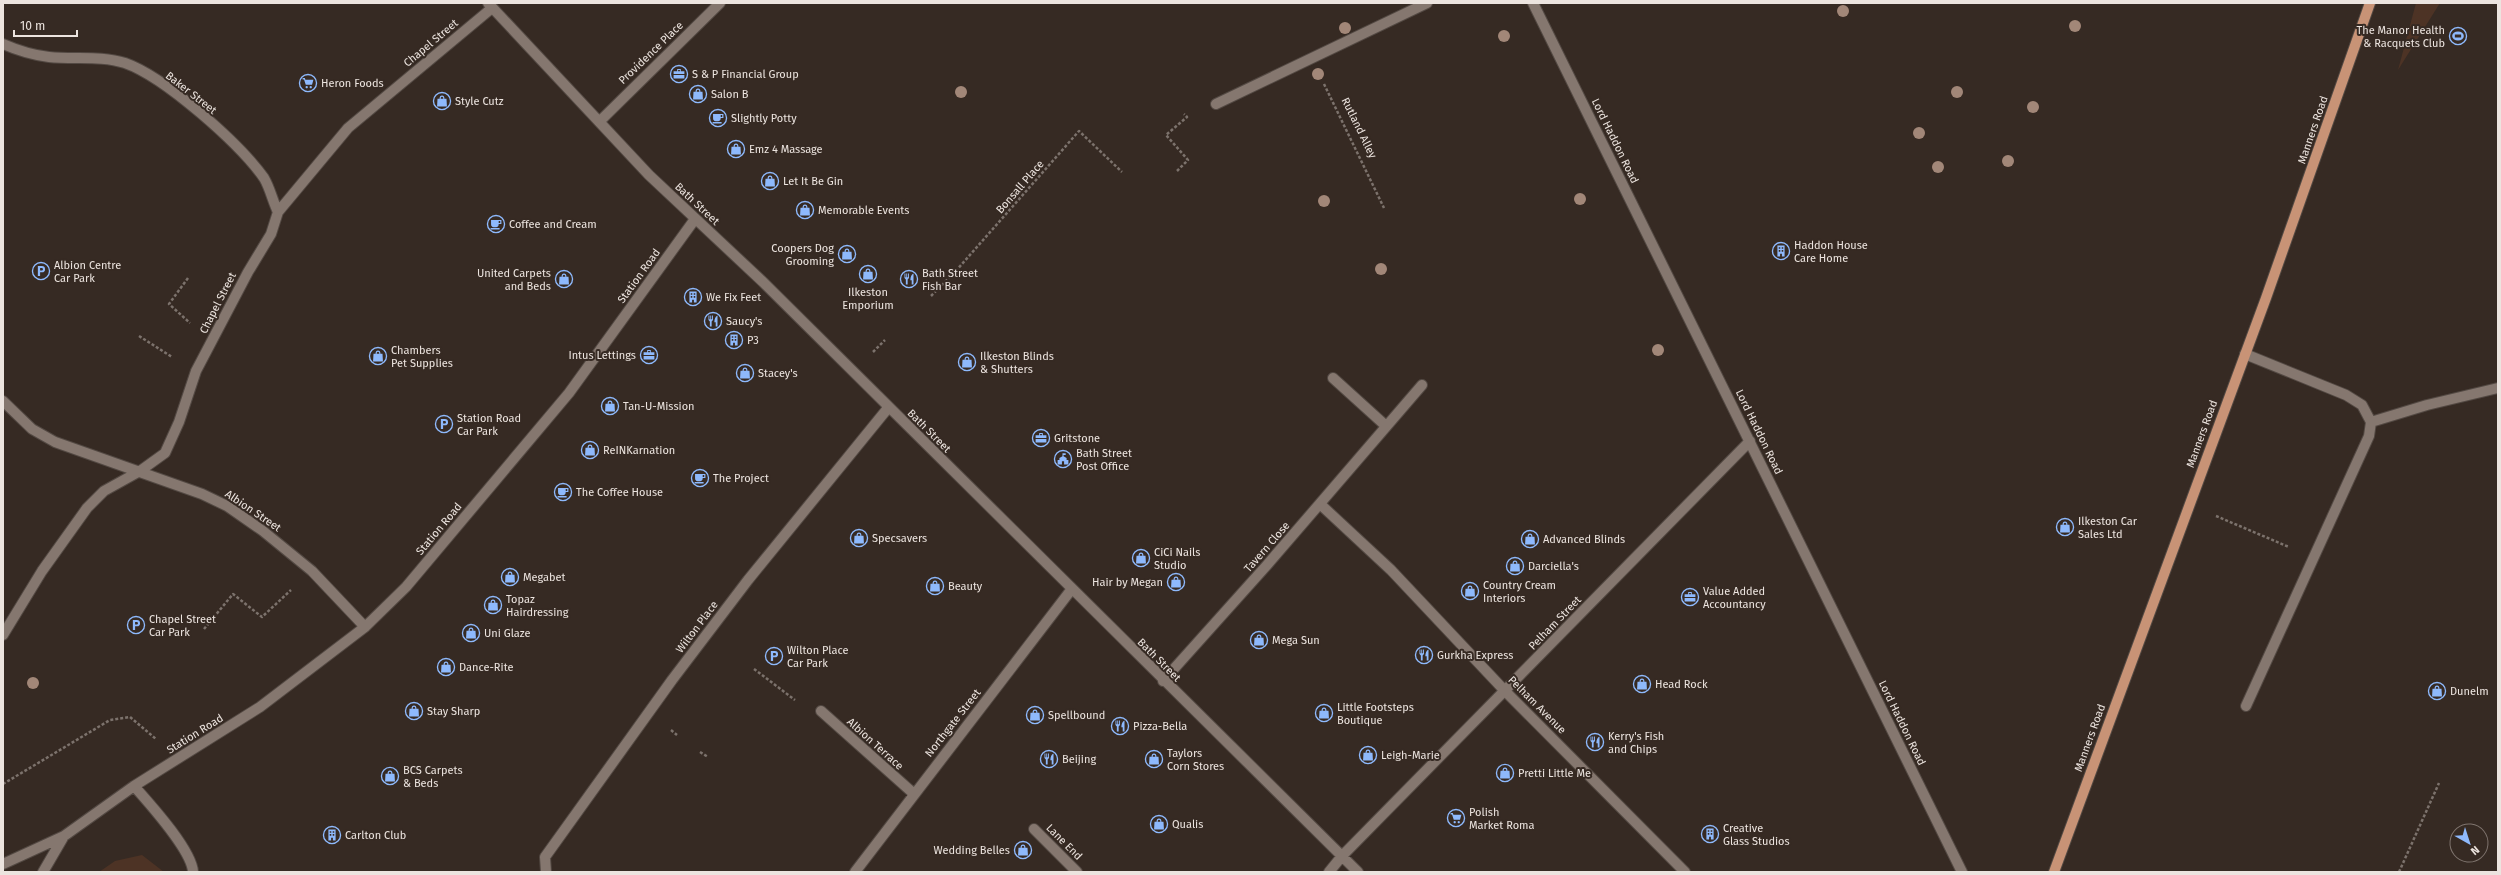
<svg xmlns="http://www.w3.org/2000/svg" width="2501" height="875" font-family="'Fira Sans',sans-serif">
	<style>
		.green { fill: #4d3325 }
		.lines { fill: none; stroke-linecap: round; stroke-linejoin: round }
		.minor-casing { stroke: #534943; stroke-width: 12 }
		.major-casing { stroke: #534943; stroke-width: 12 }
		.path { stroke: #7c726c; stroke-width: 2.5; stroke-dasharray: 3 2; stroke-linecap: butt }
		.minor { stroke: #85776f; stroke-width: 10 }
		.major { stroke: #c89376; stroke-width: 10 }
		.tree { fill: #a28778 }
		.labels { text-anchor: middle; dominant-baseline: central; stroke-width: 4; stroke-linejoin: round; paint-order: stroke }
		.poi-label { font-size: 11px; fill: #ece4df; stroke: #362a23; text-anchor: start }
		.street-label { font-size: 11px; fill: #ece4df; stroke: #362a23 }
	</style>
	<rect width="100%" height="100%" fill="#362a23"/>
	<path class="green" d="M2416,3H2440L2398,70Z
		M142,855L164,872H99L115,861Z"/>
	<g class="lines">
		<g class="minor-casing">
			<path id="minor" d="M488,3L649,175L763,282L1358,872
				M1533,3L1962,872
				M3,44C19,51 32,55 49,57C74,60 100,55 125,63C165,77 240,144 264,178C270,188 273,202 278,212
				M1216,104L1427,3
				M600,121L720,3
				M2245,354L2346,395L2362,405L2371,422L2369,436L2246,706
				M1333,378L1386,426
				M3,401L32,429L55,442L202,494L227,506L263,531L312,571L365,627
				M2371,422L2427,405L2498,388
				M1320,504L1391,570L1505,691L1685,872
				M3,635L42,571L87,508L104,491L140,471L165,453L179,422L196,371L248,272L271,234L278,212L348,128L492,8
				M1163,681L1267,565L1422,385
				M821,711L913,793
				M134,786C149,803 192,850 193,872
				M1034,829L1077,872
				M3,864L64,836L134,786L260,707L365,627L406,587L569,393L695,219
				M43,872L64,836
				M546,872L545,857L672,680L748,580L888,408
				M855,872L1071,590
				M1329,872L1342,856L1750,441"/>
		</g>
		<g class="major-casing">
			<path id="major" d="M2054,872L2266,298L2370,3"/>
		</g>
		<path class="path" d="M1324,84L1384,208
			M1177,171L1188,160L1166,135L1187,117L1184,114
			M188,278L169,304L190,323
			M931,296L955,272L1079,131L1122,172
			M139,336L172,357
			M873,352L885,340
			M2216,516L2289,547
			M204,629L233,594L262,617L291,590
			M754,669L795,700
			M671,730L677,735
			M700,752L708,757
			M3,784L110,720L130,717L156,739
			M2399,872L2439,783"/>
		<use href="#minor" class="minor"/>
		<use href="#major" class="major"/>
	</g>
	<g class="tree">
		<circle cx="1843" cy="11" r="6"/>
		<circle cx="2075" cy="26" r="6"/>
		<circle cx="1345" cy="28" r="6"/>
		<circle cx="1504" cy="36" r="6"/>
		<circle cx="1318" cy="74" r="6"/>
		<circle cx="961" cy="92" r="6"/>
		<circle cx="1957" cy="92" r="6"/>
		<circle cx="2033" cy="107" r="6"/>
		<circle cx="1919" cy="133" r="6"/>
		<circle cx="2008" cy="161" r="6"/>
		<circle cx="1938" cy="167" r="6"/>
		<circle cx="1580" cy="199" r="6"/>
		<circle cx="1324" cy="201" r="6"/>
		<circle cx="1381" cy="269" r="6"/>
		<circle cx="1658" cy="350" r="6"/>
		<circle cx="33" cy="683" r="6"/>
	</g>
	<defs>
		<g id="stadium-ring" transform="scale(0.9)"><circle r="9.5" fill="#362a23" stroke="#8eb9fc" stroke-width="1.5"/><path d="M0-5a6.5 5 0 1 0 0 10a6.5 5 0 1 0 0-10ZM-3.5-1.8h7v3.6h-7Z" fill="#8eb9fc"/></g>
		<g id="office-ring" transform="scale(0.9)"><circle r="9.5" fill="#362a23" stroke="#8eb9fc" stroke-width="1.5"/><path d="M-6-3h4V-5.5h4V-3h4V5H-6ZM-1-4.5V-3h2v-1.5ZM-6 0V1H6V0Z" fill="#8eb9fc"/></g>
		<g id="supermarket-ring" transform="scale(0.9)"><circle r="9.5" fill="#362a23" stroke="#8eb9fc" stroke-width="1.5"/><path d="M-6-5.5h2.5l.6 2H6L4.5 2H-2.5L-4.4-4H-6ZM-1.5 3.2a1.3 1.3 0 1 0 .1 0ZM3 3.2a1.3 1.3 0 1 0 .1 0Z" fill="#8eb9fc"/></g>
		<g id="shop-ring" transform="scale(0.9)"><circle r="9.5" fill="#362a23" stroke="#8eb9fc" stroke-width="1.5"/><path d="M-5-2.5h2.3a2.7 3.5 0 0 1 5.4 0H5L5.5 6h-11ZM-1.5-2.5h3a1.5 2.3 0 0 0-3 0Z" fill="#8eb9fc"/></g>
		<g id="cafe-ring" transform="scale(0.9)"><circle r="9.5" fill="#362a23" stroke="#8eb9fc" stroke-width="1.5"/><path d="M-5.5-4.5H6V0H3Q3 3.5 0 3.5H-2.5Q-5.5 3.5-5.5 0ZM3-3.2v2h1.7v-2ZM-6 4.5H4V6H-6Z" fill="#8eb9fc"/></g>
		<g id="building-ring" transform="scale(0.9)"><circle r="9.5" fill="#362a23" stroke="#8eb9fc" stroke-width="1.5"/><path d="M-4-6H4V6H1V3H-1V6H-4ZM-2.5-4.3h1.7v1.8h-1.7ZM.8-4.3h1.7v1.8H.8ZM-2.5-1h1.7V.8h-1.7ZM.8-1h1.7V.8H.8Z" fill="#8eb9fc"/></g>
		<g id="parking-ring" transform="scale(0.9)"><circle r="9.5" fill="#362a23" stroke="#8eb9fc" stroke-width="1.5"/><path d="M-3.5-5.5H1a3.5 3.5 0 0 1 0 7H-1V5.5H-3.5ZM-1-3.4V-.6H.8a1.4 1.4 0 0 0 0-2.8Z" fill="#8eb9fc"/></g>
		<g id="restaurant-ring" transform="scale(0.9)"><circle r="9.5" fill="#362a23" stroke="#8eb9fc" stroke-width="1.5"/><path d="M-5-6h1v4h1v-4h1v4h1v-4h1v5L-1.5 .5V6h-2V.5L-5-1ZM5-6V6H3V1.5H1.5Q1.5-4 5-6Z" fill="#8eb9fc"/></g>
		<g id="civic-ring" transform="scale(0.9)"><circle r="9.5" fill="#362a23" stroke="#8eb9fc" stroke-width="1.5"/><path d="M-.6-6.5H3V-4.5H.6V-3L4-1V1h2V6H-6V1h2V-1L-.6-3ZM-1.2 2.5V6h2.4V2.5Z" fill="#8eb9fc"/></g>
	</defs>
	<g fill-rule="evenodd">
		<use href="#stadium-ring" x="2458" y="36"/>
		<use href="#office-ring" x="679" y="74"/>
		<use href="#supermarket-ring" x="308" y="83"/>
		<use href="#shop-ring" x="698" y="94"/>
		<use href="#shop-ring" x="442" y="101"/>
		<use href="#cafe-ring" x="718" y="118"/>
		<use href="#shop-ring" x="736" y="149"/>
		<use href="#shop-ring" x="770" y="181"/>
		<use href="#shop-ring" x="805" y="210"/>
		<use href="#cafe-ring" x="496" y="224"/>
		<use href="#building-ring" x="1781" y="251"/>
		<use href="#shop-ring" x="847" y="254"/>
		<use href="#parking-ring" x="41" y="271"/>
		<use href="#shop-ring" x="868" y="274"/>
		<use href="#shop-ring" x="564" y="279"/>
		<use href="#restaurant-ring" x="909" y="279"/>
		<use href="#building-ring" x="693" y="297"/>
		<use href="#restaurant-ring" x="713" y="321"/>
		<use href="#building-ring" x="734" y="340"/>
		<use href="#office-ring" x="649" y="355"/>
		<use href="#shop-ring" x="378" y="356"/>
		<use href="#shop-ring" x="967" y="362"/>
		<use href="#shop-ring" x="745" y="373"/>
		<use href="#shop-ring" x="610" y="406"/>
		<use href="#parking-ring" x="444" y="424"/>
		<use href="#office-ring" x="1041" y="438"/>
		<use href="#shop-ring" x="590" y="450"/>
		<use href="#civic-ring" x="1063" y="459"/>
		<use href="#cafe-ring" x="700" y="478"/>
		<use href="#cafe-ring" x="563" y="492"/>
		<use href="#shop-ring" x="2065" y="527"/>
		<use href="#shop-ring" x="859" y="538"/>
		<use href="#shop-ring" x="1530" y="539"/>
		<use href="#shop-ring" x="1141" y="558"/>
		<use href="#shop-ring" x="1515" y="566"/>
		<use href="#shop-ring" x="510" y="577"/>
		<use href="#shop-ring" x="1176" y="582"/>
		<use href="#shop-ring" x="935" y="586"/>
		<use href="#shop-ring" x="1470" y="591"/>
		<use href="#office-ring" x="1690" y="597"/>
		<use href="#shop-ring" x="493" y="605"/>
		<use href="#parking-ring" x="136" y="625"/>
		<use href="#shop-ring" x="471" y="633"/>
		<use href="#shop-ring" x="1259" y="640"/>
		<use href="#restaurant-ring" x="1424" y="655"/>
		<use href="#parking-ring" x="774" y="656"/>
		<use href="#shop-ring" x="446" y="667"/>
		<use href="#shop-ring" x="1642" y="684"/>
		<use href="#shop-ring" x="2437" y="691"/>
		<use href="#shop-ring" x="414" y="711"/>
		<use href="#shop-ring" x="1324" y="713"/>
		<use href="#shop-ring" x="1035" y="715"/>
		<use href="#restaurant-ring" x="1120" y="726"/>
		<use href="#restaurant-ring" x="1595" y="742"/>
		<use href="#shop-ring" x="1368" y="755"/>
		<use href="#restaurant-ring" x="1049" y="759"/>
		<use href="#shop-ring" x="1154" y="759"/>
		<use href="#shop-ring" x="1505" y="773"/>
		<use href="#shop-ring" x="390" y="776"/>
		<use href="#supermarket-ring" x="1456" y="818"/>
		<use href="#shop-ring" x="1159" y="824"/>
		<use href="#building-ring" x="1710" y="834"/>
		<use href="#building-ring" x="332" y="835"/>
		<use href="#shop-ring" x="1023" y="850"/>
	</g>
	<g class="labels">
		<g class="poi-label">
			<text x="2445" y="30" text-anchor="end">The Manor Health<tspan x="2445" dy="13">&amp; Racquets Club</tspan></text>
			<text x="692" y="74">S &amp; P Financial Group</text>
			<text x="321" y="83">Heron Foods</text>
			<text x="711" y="94">Salon B</text>
			<text x="455" y="101">Style Cutz</text>
			<text x="731" y="118">Slightly Potty</text>
			<text x="749" y="149">Emz 4 Massage</text>
			<text x="783" y="181">Let It Be Gin</text>
			<text x="818" y="210">Memorable Events</text>
			<text x="509" y="224">Coffee and Cream</text>
			<text x="1794" y="245">Haddon House<tspan x="1794" dy="13">Care Home</tspan></text>
			<text x="834" y="248" text-anchor="end">Coopers Dog<tspan x="834" dy="13">Grooming</tspan></text>
			<text x="54" y="265">Albion Centre<tspan x="54" dy="13">Car Park</tspan></text>
			<text x="551" y="273" text-anchor="end">United Carpets<tspan x="551" dy="13">and Beds</tspan></text>
			<text x="922" y="273">Bath Street<tspan x="922" dy="13">Fish Bar</tspan></text>
			<text x="868" y="292" text-anchor="middle">Ilkeston<tspan x="868" dy="13">Emporium</tspan></text>
			<text x="706" y="297">We Fix Feet</text>
			<text x="726" y="321">Saucy's</text>
			<text x="747" y="340">P3</text>
			<text x="391" y="350">Chambers<tspan x="391" dy="13">Pet Supplies</tspan></text>
			<text x="636" y="355" text-anchor="end">Intus Lettings</text>
			<text x="980" y="356">Ilkeston Blinds<tspan x="980" dy="13">&amp; Shutters</tspan></text>
			<text x="758" y="373">Stacey's</text>
			<text x="623" y="406">Tan-U-Mission</text>
			<text x="457" y="418">Station Road<tspan x="457" dy="13">Car Park</tspan></text>
			<text x="1054" y="438">Gritstone</text>
			<text x="603" y="450">ReINKarnation</text>
			<text x="1076" y="453">Bath Street<tspan x="1076" dy="13">Post Office</tspan></text>
			<text x="713" y="478">The Project</text>
			<text x="576" y="492">The Coffee House</text>
			<text x="2078" y="521">Ilkeston Car<tspan x="2078" dy="13">Sales Ltd</tspan></text>
			<text x="872" y="538">Specsavers</text>
			<text x="1543" y="539">Advanced Blinds</text>
			<text x="1154" y="552">CiCi Nails<tspan x="1154" dy="13">Studio</tspan></text>
			<text x="1528" y="566">Darciella's</text>
			<text x="523" y="577">Megabet</text>
			<text x="1163" y="582" text-anchor="end">Hair by Megan</text>
			<text x="1483" y="585">Country Cream<tspan x="1483" dy="13">Interiors</tspan></text>
			<text x="948" y="586">Beauty</text>
			<text x="1703" y="591">Value Added<tspan x="1703" dy="13">Accountancy</tspan></text>
			<text x="506" y="599">Topaz<tspan x="506" dy="13">Hairdressing</tspan></text>
			<text x="149" y="619">Chapel Street<tspan x="149" dy="13">Car Park</tspan></text>
			<text x="484" y="633">Uni Glaze</text>
			<text x="1272" y="640">Mega Sun</text>
			<text x="787" y="650">Wilton Place<tspan x="787" dy="13">Car Park</tspan></text>
			<text x="1437" y="655">Gurkha Express</text>
			<text x="459" y="667">Dance-Rite</text>
			<text x="1655" y="684">Head Rock</text>
			<text x="2450" y="691">Dunelm</text>
			<text x="1337" y="707">Little Footsteps<tspan x="1337" dy="13">Boutique</tspan></text>
			<text x="427" y="711">Stay Sharp</text>
			<text x="1048" y="715">Spellbound</text>
			<text x="1133" y="726">Pizza-Bella</text>
			<text x="1608" y="736">Kerry's Fish<tspan x="1608" dy="13">and Chips</tspan></text>
			<text x="1167" y="753">Taylors<tspan x="1167" dy="13">Corn Stores</tspan></text>
			<text x="1381" y="755">Leigh-Marie</text>
			<text x="1062" y="759">Beijing</text>
			<text x="403" y="770">BCS Carpets<tspan x="403" dy="13">&amp; Beds</tspan></text>
			<text x="1518" y="773">Pretti Little Me</text>
			<text x="1469" y="812">Polish<tspan x="1469" dy="13">Market Roma</tspan></text>
			<text x="1172" y="824">Qualis</text>
			<text x="1723" y="828">Creative<tspan x="1723" dy="13">Glass Studios</tspan></text>
			<text x="345" y="835">Carlton Club</text>
			<text x="1010" y="850" text-anchor="end">Wedding Belles</text>
		</g>
		<g class="street-label">
			<text transform="translate(431 43) rotate(-40)">Chapel Street</text>
			<text transform="translate(651 53) rotate(-44)">Providence Place</text>
			<text transform="translate(191 93) rotate(38)">Baker Street</text>
			<text transform="translate(1359 128) rotate(64)">Rutland Alley</text>
			<text transform="translate(2313 130) rotate(-71)">Manners Road</text>
			<text transform="translate(1615 141) rotate(64)">Lord Haddon Road</text>
			<text transform="translate(1020 187) rotate(-49)">Bonsall Place</text>
			<text transform="translate(697 204) rotate(43)">Bath Street</text>
			<text transform="translate(639 276) rotate(-54)">Station Road</text>
			<text transform="translate(218 303) rotate(-63)">Chapel Street</text>
			<text transform="translate(929 431) rotate(45)">Bath Street</text>
			<text transform="translate(1759 432) rotate(64)">Lord Haddon Road</text>
			<text transform="translate(2202 434) rotate(-70)">Manners Road</text>
			<text transform="translate(253 511) rotate(34)">Albion Street</text>
			<text transform="translate(439 529) rotate(-50)">Station Road</text>
			<text transform="translate(1267 547) rotate(-49)">Tavern Close</text>
			<text transform="translate(1555 623) rotate(-46)">Pelham Street</text>
			<text transform="translate(697 627) rotate(-53)">Wilton Place</text>
			<text transform="translate(1159 660) rotate(45)">Bath Street</text>
			<text transform="translate(1537 705) rotate(45)">Pelham Avenue</text>
			<text transform="translate(953 723) rotate(-52)">Northgate Street</text>
			<text transform="translate(1902 723) rotate(64)">Lord Haddon Road</text>
			<text transform="translate(195 734) rotate(-32)">Station Road</text>
			<text transform="translate(2090 738) rotate(-70)">Manners Road</text>
			<text transform="translate(875 744) rotate(42)">Albion Terrace</text>
			<text transform="translate(1064 842) rotate(45)">Lane End</text>
		</g>
	</g>
	<rect width="2501" height="875" fill="none" stroke="#ece4df" stroke-width="8"/>
	<g transform="translate(2469 843) rotate(141)"><circle r="19" fill="#362a23" stroke="#7f746e"/>
	<path d="M0-3L7 15L0 10L-7 15Z" fill="#8eb9fc"/>
	<text y="-6" font-size="11" font-weight="bold" text-anchor="middle" fill="#ece4df">N</text>
	</g>
	<path d="M14 30v6h63v-6" fill="none" stroke="#ece4df" stroke-width="2"/>
	<text x="20" y="30" font-size="12" fill="#ece4df" stroke="#362a23" stroke-width="3" paint-order="stroke">10 m</text>
</svg>
